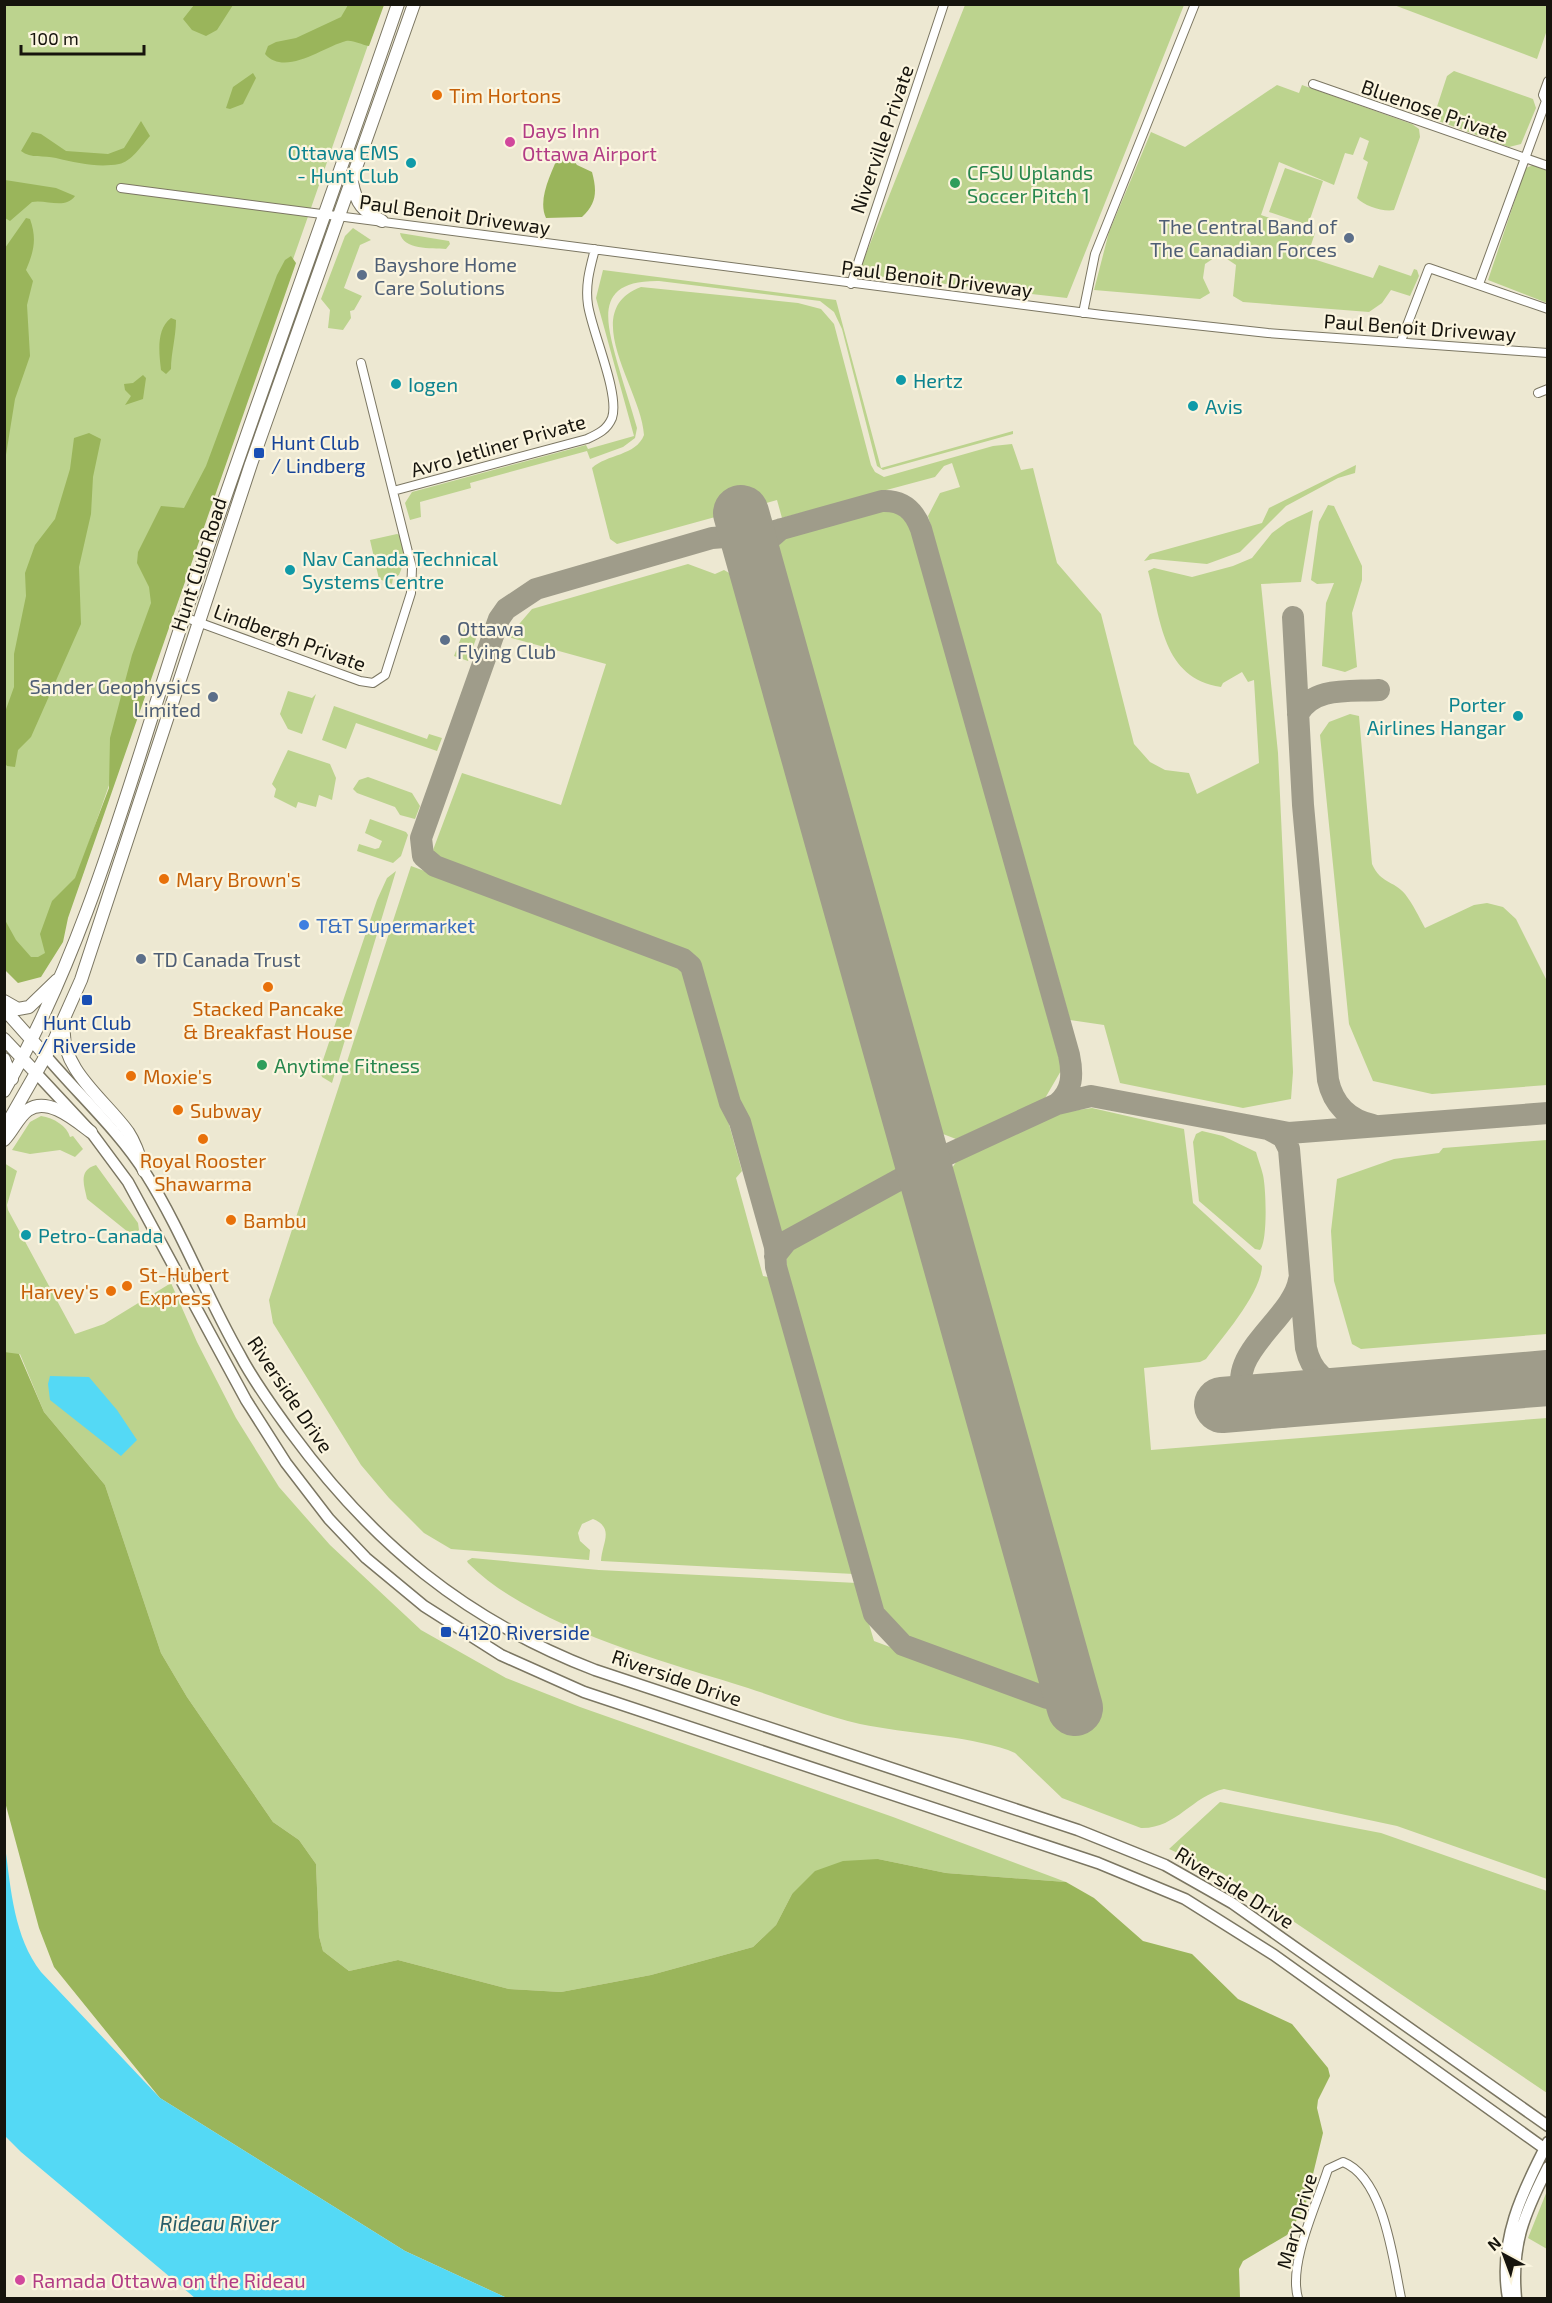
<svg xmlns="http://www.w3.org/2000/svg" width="1552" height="2303" font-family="'Exo 2',sans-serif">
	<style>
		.green { fill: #bcd38e }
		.forest { fill: #9ab55b }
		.water { fill: #54d9f5 }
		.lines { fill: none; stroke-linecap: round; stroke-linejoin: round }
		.taxiway { stroke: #9f9c8a; stroke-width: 22 }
		.runway { stroke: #9f9c8a; stroke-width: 56 }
		.minor-casing { stroke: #7b7662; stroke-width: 10 }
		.secondary-casing { stroke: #7b7662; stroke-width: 13 }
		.primary-casing { stroke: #7b7662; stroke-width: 14 }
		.minor { stroke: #fff; stroke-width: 8 }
		.secondary { stroke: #fff; stroke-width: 10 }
		.primary { stroke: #fff; stroke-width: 12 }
		.food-dot { fill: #e8710a; stroke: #fbf5df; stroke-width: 2 }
		.hotel-dot { fill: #d1479c; stroke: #fbf5df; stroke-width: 2 }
		.culture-dot { fill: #0f9aa8; stroke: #fbf5df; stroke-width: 2 }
		.leisure-dot { fill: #2e9e5b; stroke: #fbf5df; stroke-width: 2 }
		.service-dot { fill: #5c6f8a; stroke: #fbf5df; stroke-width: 2 }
		.transit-dot { fill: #1a4fb4; stroke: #fbf5df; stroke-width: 2 }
		.shop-dot { fill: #3f7fe0; stroke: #fbf5df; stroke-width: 2 }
		.labels { text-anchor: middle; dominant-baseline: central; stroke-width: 4.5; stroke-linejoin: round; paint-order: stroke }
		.food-label { font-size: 20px; fill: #c56008; stroke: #fbf5df; text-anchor: start }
		.street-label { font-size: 20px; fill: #16140d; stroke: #fbf5df }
		.hotel-label { font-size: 20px; fill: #b23c85; stroke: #fbf5df; text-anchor: start }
		.culture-label { font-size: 20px; fill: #0d838f; stroke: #fbf5df; text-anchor: start }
		.leisure-label { font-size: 20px; fill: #27864d; stroke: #fbf5df; text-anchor: start }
		.service-label { font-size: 20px; fill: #4e5e75; stroke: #fbf5df; text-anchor: start }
		.transit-label { font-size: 20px; fill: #164399; stroke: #fbf5df; text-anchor: start }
		.shop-label { font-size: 20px; fill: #366cbe; stroke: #fbf5df; text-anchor: start }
		.water-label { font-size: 21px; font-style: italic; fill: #255c68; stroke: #fbf5df }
	</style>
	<rect width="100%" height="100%" fill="#ede8d2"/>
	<path class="green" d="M4,5H382L51,951L25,977L4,946Z
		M965,5H1184L1067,298L858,274Z
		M1394,5H1547V30L1537,59Z
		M1454,71L1533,99L1536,108L1521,144L1509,147L1433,119L1447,76Z
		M1277,85L1299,93L1302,85L1412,124L1419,129L1420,137L1394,210C1383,212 1364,206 1357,198L1368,162L1363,159L1369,141L1360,137L1353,155L1345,153L1334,185L1279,162L1261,215L1315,233L1307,257L1373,278L1379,265L1411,276L1414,269L1417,270L1419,276L1410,296L1391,290L1382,303L1369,312L1243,302L1233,296L1236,265L1224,257L1217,256L1205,264L1203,278L1210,293L1200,299L1094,290L1109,232L1151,132L1185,147Z
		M1533,165L1547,171V303L1488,280L1524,173L1526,168Z
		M1285,168L1323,181L1308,225L1269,212Z
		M353,228L371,240L360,245L344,288L362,296L354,310L350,311L351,318L343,330L328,328L330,310L321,299L345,236Z
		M400,233L449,241L450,244L446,249C431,248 403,250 400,233Z
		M603,270L836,300L881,468L1013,431V434L883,470L877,466L842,329L834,312L820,301L659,281C593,280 606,321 618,365C624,386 631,407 637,428L635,438L623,447L590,459L587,451L470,483L471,488L420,502L421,517L410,520L405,503L412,492L586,445L588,449L634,436L596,298Z
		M641,287L798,303L821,309L834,324L871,465L875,472L884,477L993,446L1012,444L1021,470L1033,468L1057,563L1101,614L1134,744L1150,762L1165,770L1189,773L1197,794L1259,763L1254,680L1248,682L1242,672L1223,683L1221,687C1162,678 1161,620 1148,571L1154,568L1192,577L1233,566L1252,558L1272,533L1287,522L1313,510L1301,582L1261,584L1278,753L1293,1072L1291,1099L1243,1108L1120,1083L1104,1025L1070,1020L928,516L940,493L960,487L952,463L944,466L935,477L782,518L777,500L617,544L610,539L592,468C607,454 636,456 644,435C642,390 577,311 641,287Z
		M1356,465L1355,473L1338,478L1286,506L1240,552L1207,564L1153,559L1144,561L1150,554L1262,523L1269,508Z
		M1328,505L1334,506L1362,566V580L1352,613L1357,667L1345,672L1322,666L1326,603L1334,583L1317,584L1311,580L1319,522Z
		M888,508L911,522L1062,1069L1044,1100L956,1139L930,1129L770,562L783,538Z
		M397,534L400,535L406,557L399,575L393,578L392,584L379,579L370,540Z
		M688,564L715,574L724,570L745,582L905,1159L894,1173L786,1233L777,1229L697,957L439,861L433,850L462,773L561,805L606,664L508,637L532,609Z
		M466,625L478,633L468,661L454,656Z
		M288,691L312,698L316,694L302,734L288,729L280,714Z
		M334,706L427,739L429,734L442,738L437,751L356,723L346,749L322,740Z
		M1350,714L1359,716L1372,864C1381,884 1393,880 1405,894C1413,904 1419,917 1425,928L1474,905L1487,903L1503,907L1516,919L1547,981V1085L1432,1094L1373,1081L1349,1024L1320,735L1329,722Z
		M288,750L330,764L336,778L332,800L319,795L316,807L298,802L296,808L274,797L276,789L272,784Z
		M368,777L412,793L420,806L415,819L400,815L395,807L357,793L353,789L359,780Z
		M370,819L406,832L408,835L401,856L393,863L357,851L359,844L375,849L379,848L382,841L365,833Z
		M411,866L673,962L687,973L742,1171L736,1178L763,1276L773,1278L854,1574L601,1561C602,1543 615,1528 593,1519L582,1524L578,1533L580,1541L590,1550L589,1560L451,1549L424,1533L389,1498L361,1465L273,1323L269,1300Z
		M396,871L332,1083L322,1077L320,1069L377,900L387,878Z
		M1092,1108L1184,1129L1193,1203L1262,1266C1261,1293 1223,1337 1206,1359L1200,1362L1144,1368L1151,1450L1547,1418V1879L1397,1826L1224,1789C1192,1796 1176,1829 1141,1828L1062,1798L1015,1753L1008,1750C963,1735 908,1734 860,1724C823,1715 785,1700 748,1688C662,1661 532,1627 468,1563L467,1561L472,1558L599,1570L857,1583L874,1641L1063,1712L1090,1704L943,1181L961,1155L1057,1113Z
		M41,1116C54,1118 67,1126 70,1137L73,1136L83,1149L75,1157L60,1150L30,1154L12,1150L30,1122Z
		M1202,1131L1223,1136L1256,1152C1258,1159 1261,1167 1263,1175C1266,1188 1268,1241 1260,1250L1255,1249L1199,1201L1193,1142L1196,1134Z
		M1547,1140V1334L1361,1349L1352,1344L1334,1281L1331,1231L1337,1179L1394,1159L1439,1153L1443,1148Z
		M4,1163L17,1171L7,1205L8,1210L75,1334L104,1324L171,1283L197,1342L236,1418L279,1487L330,1545L421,1630L506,1678L580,1707L893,1817L1066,1882L946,1873L878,1859L792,1894L776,1925L753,1947L651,1975L561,1992L509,1989L398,1960L349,1971L323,1951L319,1936L316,1864L299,1840L273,1822L187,1697L161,1653L105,1485L44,1412L20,1354L5,1358Z
		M96,1165L138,1223L139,1230L136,1233L128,1232L87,1199C84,1185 78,1170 96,1165Z
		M914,1185L1053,1683L1040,1691L908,1640L881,1611L788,1284L786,1256L792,1246L898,1187Z
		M1220,1802L1381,1833L1547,1891V2093L1222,1873L1169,1849Z
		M1547,2191V2249L1528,2238Z"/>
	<path class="forest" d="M194,5V4L233,5L217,30L206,36L192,30L183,19Z
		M348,5H384L369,46C361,45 354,40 346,41C323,47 285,77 265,54L268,46L276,42L296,38L341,17Z
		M253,73L256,78L243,104L230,109L226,108L233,87Z
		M141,121L150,136C142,145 131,162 119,164C98,168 77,163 56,158C44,155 31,159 21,151L32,132L41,134L66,151L108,154L124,148Z
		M559,154L570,156L577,165L592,172C597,191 597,203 582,217L546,218C537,199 552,172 559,154Z
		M5,180L56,188L75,196C65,210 46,199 32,202L10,221L5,218Z
		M26,218L30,219C37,239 34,251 26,270L33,281L27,305L30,356L15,399L5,461V248Z
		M291,256L296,263L68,918L63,942L41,977L18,983L5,970V920L16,940L31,957H38L45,953L40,934L52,901L75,878L109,788L110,738L132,655L151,603L149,587L137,563L138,552L161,506L184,508L206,466L277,275L285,260Z
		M171,318L176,320C176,337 171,353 171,369L166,374L161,370C159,353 156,329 171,318Z
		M143,375L146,378L143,399L125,405L131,396L125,390L124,384L133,383Z
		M89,433L101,439L93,477L91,514L79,567L81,624L31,737L18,750L15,767L7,766L5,763V712L14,687V654L26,596L25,573L35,545L55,519L70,469L74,438Z
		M4,1352L19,1354L44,1412L105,1485L161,1653L187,1697L273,1822L299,1840L316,1864L319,1936L323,1951L349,1971L398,1960L509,1989L561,1992L651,1975L753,1947L776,1925L792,1894L815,1871L843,1861L878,1859L946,1873L1066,1882L1094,1898L1143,1941L1192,1954L1238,1999L1292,2024L1328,2068L1330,2076L1318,2100L1317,2108L1323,2133L1305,2207L1287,2235L1243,2261L1239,2269L1240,2298H507L405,2251L160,2098L54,1967L39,1928L5,1802Z"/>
	<path class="water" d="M50,1376L89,1377L117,1410L137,1440L121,1456L50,1400L48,1384Z
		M5,1846C11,1890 14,1937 41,1972L160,2098L405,2251L507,2298H195L21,2152L5,2136Z"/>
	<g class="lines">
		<path class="taxiway" d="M781,529L765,543L759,561L782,650
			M1293,617L1303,805L1328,1080C1333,1104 1349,1120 1373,1125
			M1298,714C1314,686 1350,692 1379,690
			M893,1051L904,1088
			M1270,1130L1283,1137L1289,1149L1306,1348C1319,1407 1390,1387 1434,1384
			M775,1256L787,1241L904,1177L915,1166L917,1151L895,1073
			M955,1270C946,1239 922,1185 940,1158L1057,1104L1091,1096L1289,1133L1548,1113
			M1299,1280C1293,1320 1214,1360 1251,1404C1258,1412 1268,1417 1279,1417C1295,1417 1303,1405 1316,1400C1327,1395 1341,1396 1353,1395
			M1049,1621L1064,1684L1057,1695L1047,1698L903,1645L874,1614L776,1267L775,1247L740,1122L730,1103L691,966L683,959L435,866L423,856L421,838L499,619L506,609L536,589L712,538L764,534L882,501C903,500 914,510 921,529L1069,1055C1073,1074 1073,1091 1057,1104"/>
		<path class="runway" d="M741,513L1075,1708
			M1222,1405L1548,1378"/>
		<g class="minor-casing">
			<path id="minor" d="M1313,84L1548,166
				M121,188L1102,315L1268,333L1548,353
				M851,284L944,4
				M1479,284L1546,101L1543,95L1548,81
				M1083,313L1095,254L1195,4
				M1401,341L1429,268L1548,309
				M1538,393L1548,389
				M393,491L587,439C598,434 607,430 612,418C620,394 592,332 588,305C585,285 590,268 595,249
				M184,617L360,681L373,683L385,675L411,593L412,568L361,363
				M1298,2298C1288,2263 1317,2204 1328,2169L1343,2162C1384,2178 1393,2259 1401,2298"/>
		</g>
		<g class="secondary-casing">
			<path id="secondary" d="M46,1056C79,1095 119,1131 146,1174C182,1231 206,1296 240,1355C254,1382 272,1406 290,1431C372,1543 465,1620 595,1670L1078,1830L1165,1865L1232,1903L1548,2126
				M37,1074L91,1132L128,1182L246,1400L286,1463L329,1519L366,1558L424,1606L501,1655L584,1692L1098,1863L1185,1899L1274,1955L1548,2151
				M1508,2298C1498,2241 1522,2192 1548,2142
				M1516,2298C1511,2245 1524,2214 1548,2167"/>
		</g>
		<g class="primary-casing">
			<path id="primary" d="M352,182C356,204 363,211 382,221
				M4,1001L18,1009L29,1007L57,980
				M4,1009L46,1056
				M64,1027C60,1069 105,1100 128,1132C136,1144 140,1157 144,1171
				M4,1039L37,1074
				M4,1059L12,1079
				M4,1091C89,943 131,775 185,614C254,410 328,208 398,4
				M4,1129L52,1045L81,980L251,464L414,4
				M4,1140C13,1131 18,1117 28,1110C48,1096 76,1121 91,1132"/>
		</g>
		<use href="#minor" class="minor"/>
		<use href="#secondary" class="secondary"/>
		<use href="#primary" class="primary"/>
	</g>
	<g class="food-dot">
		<circle cx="437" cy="95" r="6"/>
		<circle cx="164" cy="879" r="6"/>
		<circle cx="268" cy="987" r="6"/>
		<circle cx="131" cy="1076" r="6"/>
		<circle cx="178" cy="1110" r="6"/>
		<circle cx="203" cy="1139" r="6"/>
		<circle cx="231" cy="1220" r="6"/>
		<circle cx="127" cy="1286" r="6"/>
		<circle cx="111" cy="1291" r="6"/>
	</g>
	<g class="hotel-dot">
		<circle cx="510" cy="142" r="6"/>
		<circle cx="20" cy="2280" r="6"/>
	</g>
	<g class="culture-dot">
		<circle cx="411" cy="163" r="6"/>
		<circle cx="901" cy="380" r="6"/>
		<circle cx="396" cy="384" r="6"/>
		<circle cx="1193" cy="406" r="6"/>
		<circle cx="290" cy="570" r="6"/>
		<circle cx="1518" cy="716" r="6"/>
		<circle cx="26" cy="1235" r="6"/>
	</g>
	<g class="leisure-dot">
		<circle cx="955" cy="183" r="6"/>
		<circle cx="262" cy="1065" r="6"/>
	</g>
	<g class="service-dot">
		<circle cx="1349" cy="238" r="6"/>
		<circle cx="362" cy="275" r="6"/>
		<circle cx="445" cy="640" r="6"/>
		<circle cx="213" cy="697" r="6"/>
		<circle cx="141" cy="959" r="6"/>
	</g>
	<g class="transit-dot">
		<rect x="253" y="447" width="12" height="12" rx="3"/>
		<rect x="81" y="994" width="12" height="12" rx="3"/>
		<rect x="440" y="1626" width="12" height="12" rx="3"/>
	</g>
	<circle class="shop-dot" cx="304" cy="925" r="6"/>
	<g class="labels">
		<g class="food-label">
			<text x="449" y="95">Tim Hortons</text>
			<text x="176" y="879">Mary Brown's</text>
			<text x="268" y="1008" text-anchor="middle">Stacked Pancake<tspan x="268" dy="23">&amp; Breakfast House</tspan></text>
			<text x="143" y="1076">Moxie's</text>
			<text x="190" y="1110">Subway</text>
			<text x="203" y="1160" text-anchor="middle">Royal Rooster<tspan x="203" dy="23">Shawarma</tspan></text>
			<text x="243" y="1220">Bambu</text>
			<text x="139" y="1274">St-Hubert<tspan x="139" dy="23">Express</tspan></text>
			<text x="99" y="1291" text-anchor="end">Harvey's</text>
		</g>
		<g class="street-label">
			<text transform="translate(1435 110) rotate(19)">Bluenose Private</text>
			<text transform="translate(881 139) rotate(-71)">Niverville Private</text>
			<text transform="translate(455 214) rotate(8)">Paul Benoit Driveway</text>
			<text transform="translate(937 278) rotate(7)">Paul Benoit Driveway</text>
			<text transform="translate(1420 327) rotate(4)">Paul Benoit Driveway</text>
			<text transform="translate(498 445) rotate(-16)">Avro Jetliner Private</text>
			<text transform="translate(198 564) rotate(-72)">Hunt Club Road</text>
			<text transform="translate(290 637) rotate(20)">Lindbergh Private</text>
			<text transform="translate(291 1394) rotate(56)">Riverside Drive</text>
			<text transform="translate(677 1677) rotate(19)">Riverside Drive</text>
			<text transform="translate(1235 1887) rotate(32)">Riverside Drive</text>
			<text transform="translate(1296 2221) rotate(-74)">Mary Drive</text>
		</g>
		<g class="hotel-label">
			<text x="522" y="130">Days Inn<tspan x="522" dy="23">Ottawa Airport</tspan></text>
			<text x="32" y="2280">Ramada Ottawa on the Rideau</text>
		</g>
		<g class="culture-label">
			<text x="399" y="152" text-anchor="end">Ottawa EMS<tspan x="399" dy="23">- Hunt Club</tspan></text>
			<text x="913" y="380">Hertz</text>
			<text x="408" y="384">Iogen</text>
			<text x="1205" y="406">Avis</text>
			<text x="302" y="558">Nav Canada Technical<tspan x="302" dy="23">Systems Centre</tspan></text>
			<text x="1506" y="704" text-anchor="end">Porter<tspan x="1506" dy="23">Airlines Hangar</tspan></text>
			<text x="38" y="1235">Petro-Canada</text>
		</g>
		<g class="leisure-label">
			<text x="967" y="172">CFSU Uplands<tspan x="967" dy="23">Soccer Pitch 1</tspan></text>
			<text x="274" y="1065">Anytime Fitness</text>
		</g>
		<g class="service-label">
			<text x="1337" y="226" text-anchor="end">The Central Band of<tspan x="1337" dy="23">The Canadian Forces</tspan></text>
			<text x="374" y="264">Bayshore Home<tspan x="374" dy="23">Care Solutions</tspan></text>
			<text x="457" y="628">Ottawa<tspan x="457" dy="23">Flying Club</tspan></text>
			<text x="201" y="686" text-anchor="end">Sander Geophysics<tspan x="201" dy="23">Limited</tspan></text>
			<text x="153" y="959">TD Canada Trust</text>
		</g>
		<g class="transit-label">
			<text x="271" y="442">Hunt Club<tspan x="271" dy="23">/ Lindberg</tspan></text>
			<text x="87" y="1022" text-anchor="middle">Hunt Club<tspan x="87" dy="23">/ Riverside</tspan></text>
			<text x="458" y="1632">4120 Riverside</text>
		</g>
		<g class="shop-label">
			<text x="316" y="925">T&amp;T Supermarket</text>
		</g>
		<g class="water-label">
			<text x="219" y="2222">Rideau River</text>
		</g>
	</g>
	<rect width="1552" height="2303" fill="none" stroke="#16140d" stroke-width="12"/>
	<g transform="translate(1504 2255) rotate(319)" stroke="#fbf5df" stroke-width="4.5" paint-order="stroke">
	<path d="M0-4.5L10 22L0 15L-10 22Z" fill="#16140d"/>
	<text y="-9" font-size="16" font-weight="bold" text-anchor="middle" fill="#16140d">N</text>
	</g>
	<path d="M21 45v9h123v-9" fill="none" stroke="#16140d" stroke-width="3"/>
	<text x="30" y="45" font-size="18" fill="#16140d" stroke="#fbf5df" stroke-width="4.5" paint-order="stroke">100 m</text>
</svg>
